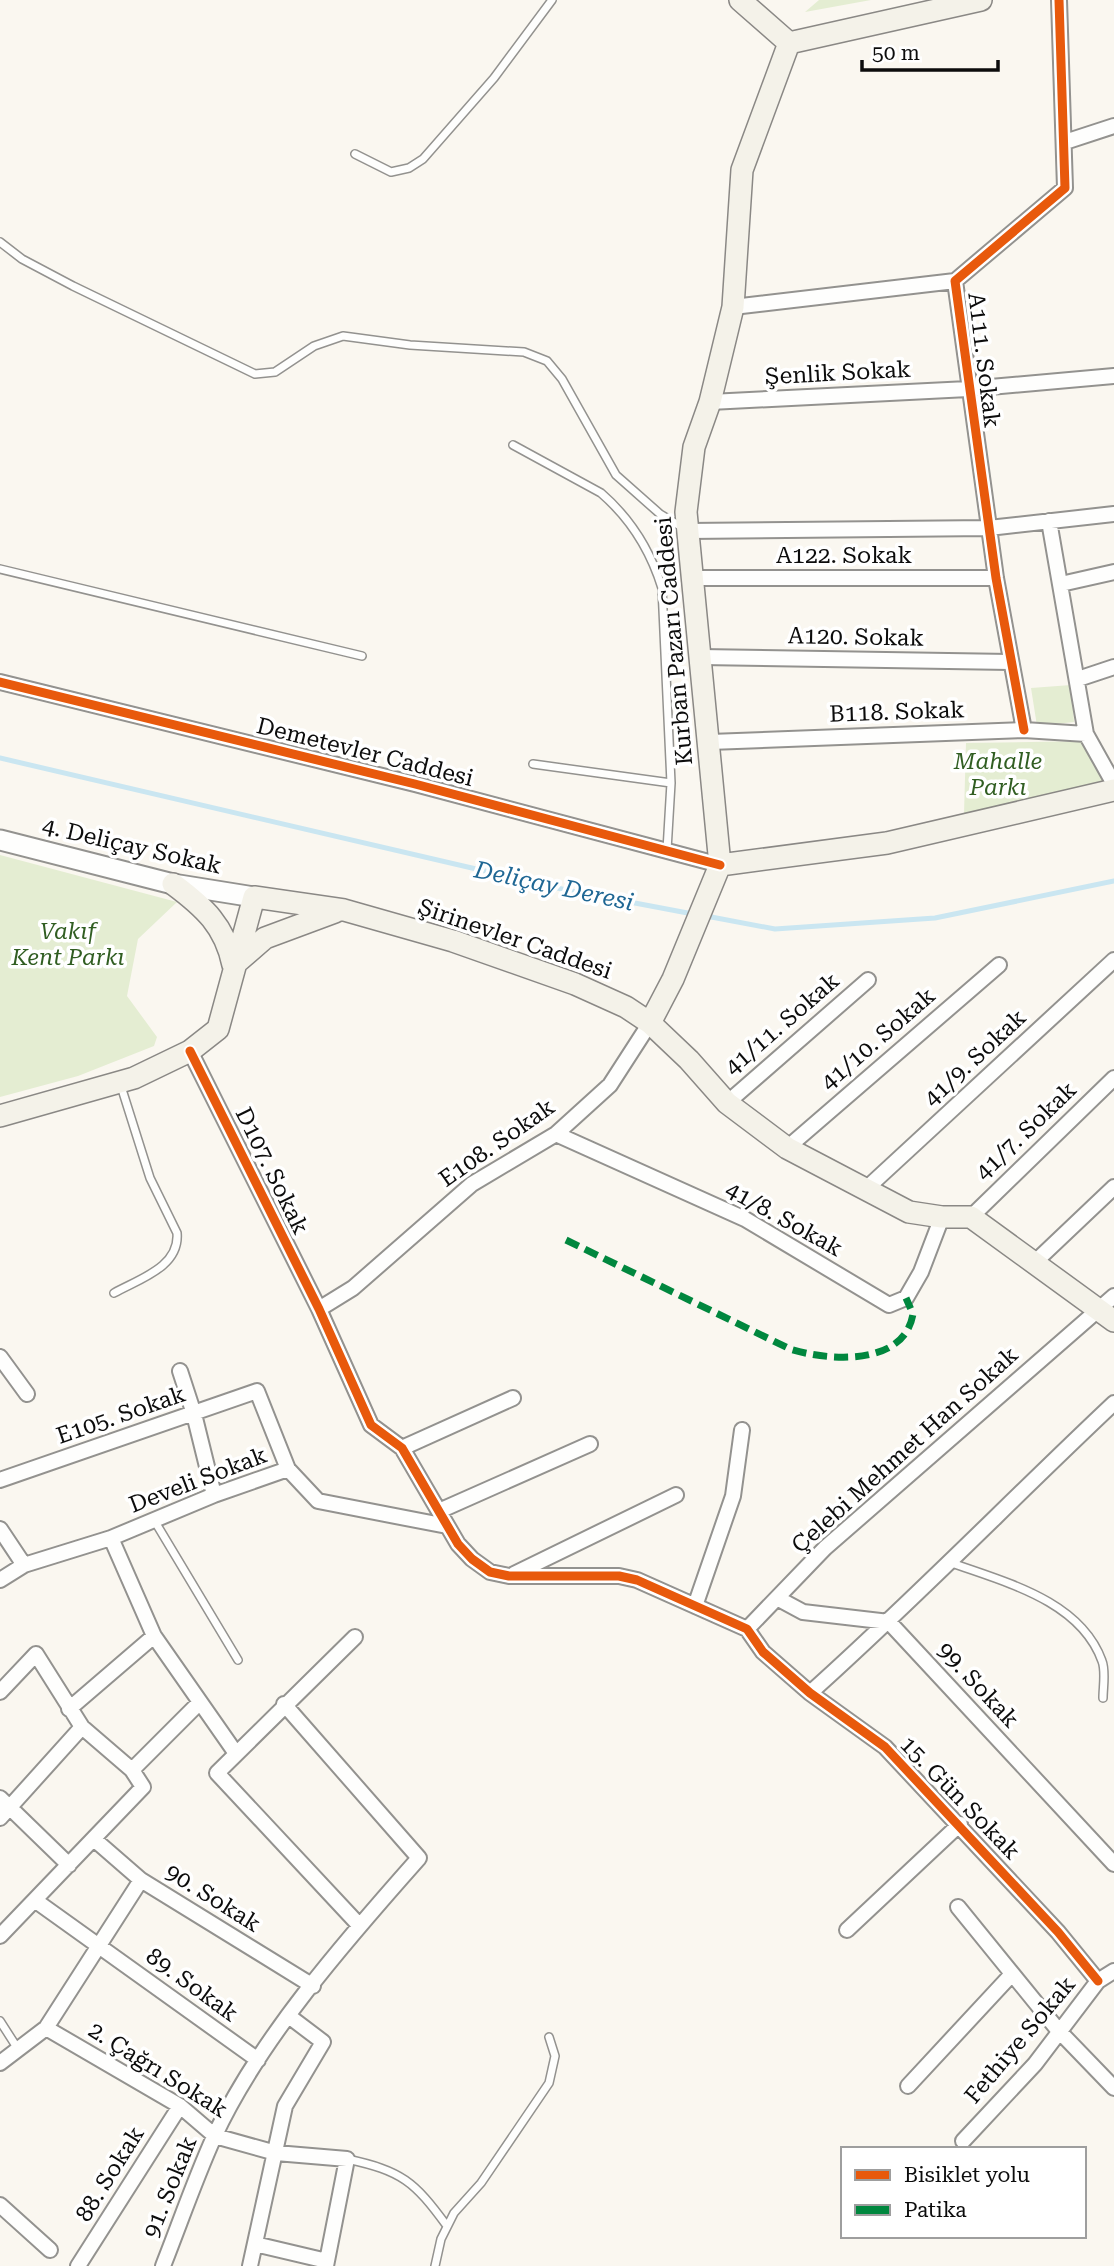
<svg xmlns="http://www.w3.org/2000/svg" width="1114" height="2266" font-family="'Roboto Serif',serif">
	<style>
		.green { fill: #e4edd2 }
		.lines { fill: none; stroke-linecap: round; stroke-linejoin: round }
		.stream { stroke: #cae6f1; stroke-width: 5 }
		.service-casing { stroke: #93928f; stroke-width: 10 }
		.minor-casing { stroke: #93928f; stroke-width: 18 }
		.tertiary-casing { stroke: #93928f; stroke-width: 23 }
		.secondary-casing { stroke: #8a8885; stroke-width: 24 }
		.service { stroke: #fefefd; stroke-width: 7 }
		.minor { stroke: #fefefd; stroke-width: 14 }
		.tertiary { stroke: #fefefd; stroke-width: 19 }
		.secondary { stroke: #f4f2e9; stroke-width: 21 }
		.quiet { stroke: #00873e; stroke-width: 7; stroke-dasharray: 14 7; stroke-linecap: butt }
		.cycleway-casing { stroke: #fff; stroke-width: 13 }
		.cycleway { stroke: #e8590c; stroke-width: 9 }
		.labels { text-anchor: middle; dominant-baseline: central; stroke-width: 7; stroke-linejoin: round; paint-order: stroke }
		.street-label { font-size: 23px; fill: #0c0c0c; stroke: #fff }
		.park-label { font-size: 23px; font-style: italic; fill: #315e22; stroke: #fff }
		.water-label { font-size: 24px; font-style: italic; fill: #1f6794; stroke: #fff }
	</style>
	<rect width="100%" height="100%" fill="#faf7f0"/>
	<path class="green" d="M819,0H871L805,12Z
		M1071,685L1074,722L1037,726L1031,688Z
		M1087,741L1104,781L964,814L966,743Z
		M0,855L177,902L138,939L127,996L157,1037L154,1046L78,1076L0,1097Z"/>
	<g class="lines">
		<path class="stream" d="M0,758L566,890L693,914
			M706,916L775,929L935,918L1114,881"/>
		<g class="service-casing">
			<path id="service" d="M355,154L391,172L409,168L423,159L494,78L552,0
				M0,242L22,259L73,286L255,374L275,372L314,346L343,336L410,345L524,352L547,361L562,379L616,475L660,514L685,529
				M513,445L601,493C631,519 650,549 662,588L671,783L667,850
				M0,569L362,656
				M533,764L671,783
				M114,1293C139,1279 180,1267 177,1233L150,1178L120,1083
				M154,1520L238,1660
				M949,1562C1004,1582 1080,1600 1102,1661C1106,1671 1103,1687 1103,1698
				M0,2021L18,2049
				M347,2159C402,2171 414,2181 447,2226
				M435,2266L441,2239L454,2213L481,2183L549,2083L555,2056L549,2037"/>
		</g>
		<g class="minor-casing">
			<path id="minor" d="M1065,142L1114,126
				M733,307L955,281
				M710,402L968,389L1114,376
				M1049,521L1086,734L1114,784
				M688,531L989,528L1114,514
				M693,578H996
				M1061,584L1114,572
				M701,657L1010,662
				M1078,679L1114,667
				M0,682L415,784L720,865
				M1024,730L996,578L955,281L1065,188L1059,0
				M710,742L1024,730L1086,734
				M190,1051L319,1309L371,1425L402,1448L458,1544L472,1559L490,1572L509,1576H619L637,1580L747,1629L763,1652L810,1693L885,1747L1058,1932L1098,1981
				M727,1103L868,980
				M556,1134L745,1219L889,1305L906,1298L921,1272L942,1217
				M787,1148L999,965
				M867,1188L1114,960
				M971,1217L1114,1078
				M1034,1263L1114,1187
				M319,1309L353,1288L472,1184L556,1134L610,1085L650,1023
				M0,1357L27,1394
				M180,1371L194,1414L214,1495
				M402,1448L513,1398
				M0,1480L257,1391L288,1469
				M439,1511L590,1444
				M0,1529L24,1565
				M111,1538L154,1636L235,1752
				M514,1574L676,1495
				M0,1580L24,1565L111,1538L214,1495L288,1469L318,1501L447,1526
				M777,1598L803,1612L889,1622L1114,1864
				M695,1606L733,1496L742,1430
				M747,1629L825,1548L1114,1296
				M355,1637L217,1773L359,1925
				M0,1692L36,1654L82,1727L132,1770
				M810,1693C914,1600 1012,1499 1114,1403
				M69,1709L154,1636
				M0,1798L69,1865
				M0,1818L82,1727
				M95,1840L141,1880L313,1986
				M36,1901L258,2060
				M958,1907L1058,2030L1114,2088
				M847,1930L960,1824
				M0,1936L143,1787L132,1770L199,1703
				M46,2028L180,2106L215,2136L276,2153L347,2159L326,2266
				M0,2063L46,2028L141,1880
				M908,2086L1012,1974
				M963,2141L1035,2064L1098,1981L1114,1971
				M0,2205L50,2250
				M255,2244L327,2261
				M78,2266L180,2106
				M163,2266C180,2223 195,2179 214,2137C259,2039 348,1938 419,1858L284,1704
				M250,2266L285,2106L323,2042L290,2017"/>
		</g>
		<g class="tertiary-casing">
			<path id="tertiary" d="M0,840L173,884L254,897"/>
		</g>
		<g class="secondary-casing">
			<path id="secondary" d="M740,0L789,43L981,0
				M720,865L887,843L1114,790
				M173,884C204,907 225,926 233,965
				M235,964L265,938L335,912
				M650,1023L673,979L720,865L686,512L694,447L710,402L733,307L742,170L789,43
				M0,1116L134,1078L190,1051L218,1029L254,897L344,910L453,941L575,984L626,1007L650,1023L689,1060L727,1103L787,1148L909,1212L942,1217H971L1114,1321"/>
		</g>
		<use href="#service" class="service"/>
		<use href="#minor" class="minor"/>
		<use href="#tertiary" class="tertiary"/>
		<use href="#secondary" class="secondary"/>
		<path class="quiet" d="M566,1240L790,1349C828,1361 904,1367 913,1314L906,1298"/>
		<g class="cycleway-casing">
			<path id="cycleway" d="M0,682L415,784L720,865
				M1024,730L996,578L955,281L1065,188L1059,0
				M190,1051L319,1309L371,1425L402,1448L458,1544L472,1559L490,1572L509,1576H619L637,1580L747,1629L763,1652L810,1693L885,1747L1058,1932L1098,1981"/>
		</g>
		<use href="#cycleway" class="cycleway"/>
	</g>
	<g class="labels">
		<g class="street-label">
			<text transform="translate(984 360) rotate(83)">A111. Sokak</text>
			<text transform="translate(838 373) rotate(-3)">Şenlik Sokak</text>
			<text x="844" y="555">A122. Sokak</text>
			<text transform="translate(856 637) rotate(1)">A120. Sokak</text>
			<text transform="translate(674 641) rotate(-95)">Kurban Pazarı Caddesi</text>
			<text transform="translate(897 712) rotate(-2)">B118. Sokak</text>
			<text transform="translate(365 752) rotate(14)">Demetevler Caddesi</text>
			<text transform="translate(132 846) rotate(13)">4. Deliçay Sokak</text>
			<text transform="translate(515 939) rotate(19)">Şirinevler Caddesi</text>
			<text transform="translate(782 1024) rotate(-41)">41/11. Sokak</text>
			<text transform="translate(878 1039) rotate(-41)">41/10. Sokak</text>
			<text transform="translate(975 1058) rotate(-43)">41/9. Sokak</text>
			<text transform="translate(1026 1131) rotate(-44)">41/7. Sokak</text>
			<text transform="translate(497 1143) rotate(-35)">E108. Sokak</text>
			<text transform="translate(272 1171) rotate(64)">D107. Sokak</text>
			<text transform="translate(784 1219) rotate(29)">41/8. Sokak</text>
			<text transform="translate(121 1415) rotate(-19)">E105. Sokak</text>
			<text transform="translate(905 1450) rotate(-42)">Çelebi Mehmet Han Sokak</text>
			<text transform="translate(198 1480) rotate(-21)">Develi Sokak</text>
			<text transform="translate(978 1685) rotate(47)">99. Sokak</text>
			<text transform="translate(960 1798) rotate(46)">15. Gün Sokak</text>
			<text transform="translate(213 1898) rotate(32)">90. Sokak</text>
			<text transform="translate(192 1985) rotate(36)">89. Sokak</text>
			<text transform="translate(1020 2040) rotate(-50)">Fethiye Sokak</text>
			<text transform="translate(158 2070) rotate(32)">2. Çağrı Sokak</text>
			<text transform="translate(110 2174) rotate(-58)">88. Sokak</text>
			<text transform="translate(170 2187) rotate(-68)">91. Sokak</text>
		</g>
		<g class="park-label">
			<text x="998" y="761">Mahalle<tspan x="998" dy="26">Parkı</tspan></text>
			<text x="68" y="931">Vakıf<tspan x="68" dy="26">Kent Parkı</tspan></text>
		</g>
		<g class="water-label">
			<text transform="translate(554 886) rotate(12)">Deliçay Deresi</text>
		</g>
	</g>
	<rect x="841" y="2147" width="245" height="91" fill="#ffffff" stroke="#9e9e9e" stroke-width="2"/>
	<rect x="855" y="2170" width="35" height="10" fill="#e8590c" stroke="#9e9e9e" stroke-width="2"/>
	<text x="904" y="2182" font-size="21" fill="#0c0c0c">Bisiklet yolu</text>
	<rect x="855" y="2205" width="35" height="10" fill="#00873e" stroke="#9e9e9e" stroke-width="2"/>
	<text x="904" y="2217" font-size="21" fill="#0c0c0c">Patika</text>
	<path d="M862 60v10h136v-10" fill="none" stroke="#0c0c0c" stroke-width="3.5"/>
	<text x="872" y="60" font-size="21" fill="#0c0c0c" stroke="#ffffff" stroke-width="5" paint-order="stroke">50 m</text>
</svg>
